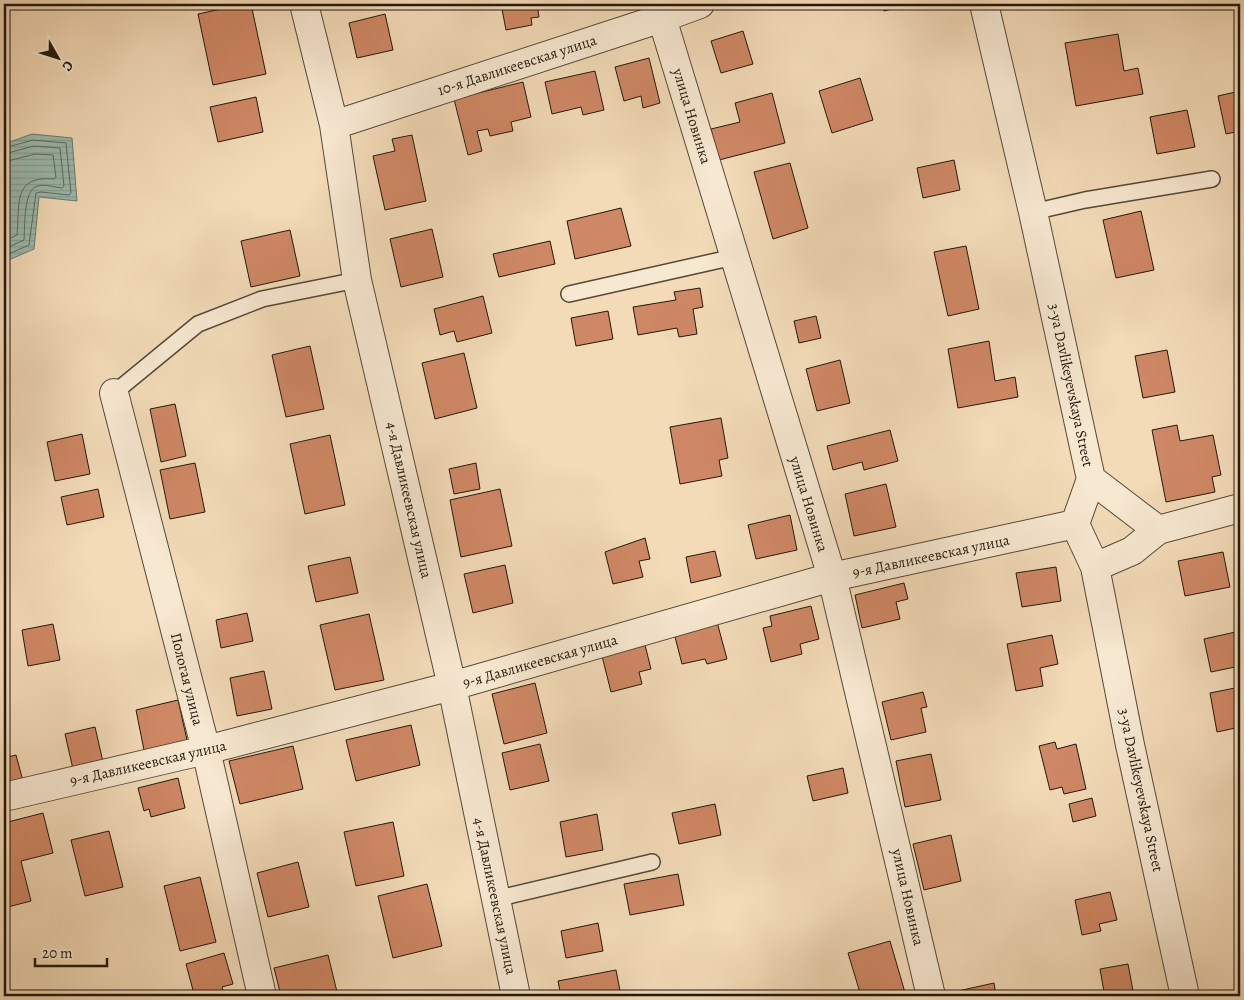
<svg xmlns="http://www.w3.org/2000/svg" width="1244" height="1000" font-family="Alegreya,serif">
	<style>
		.water { fill: url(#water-rules); stroke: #6b7a6e }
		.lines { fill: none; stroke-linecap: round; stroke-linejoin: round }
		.shore { stroke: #5e6a5e; stroke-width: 1 }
		.building { fill: #cf8865; stroke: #22180c }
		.lane-casing { stroke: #564937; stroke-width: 18 }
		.street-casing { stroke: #564937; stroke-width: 30 }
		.lane { stroke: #f7e8d1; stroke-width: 15 }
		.street { stroke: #f7e8d1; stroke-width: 28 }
		.labels { text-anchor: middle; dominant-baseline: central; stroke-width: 4; stroke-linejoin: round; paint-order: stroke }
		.street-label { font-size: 15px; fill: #22180c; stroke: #f7e8d1 }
	</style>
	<defs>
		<pattern id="water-rules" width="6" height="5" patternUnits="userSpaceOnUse" patternTransform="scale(1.25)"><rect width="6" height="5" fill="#9bbbaf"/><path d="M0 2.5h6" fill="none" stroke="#85a095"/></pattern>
	</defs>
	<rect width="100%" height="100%" fill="#f3dbb8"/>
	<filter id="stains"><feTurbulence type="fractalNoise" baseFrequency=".004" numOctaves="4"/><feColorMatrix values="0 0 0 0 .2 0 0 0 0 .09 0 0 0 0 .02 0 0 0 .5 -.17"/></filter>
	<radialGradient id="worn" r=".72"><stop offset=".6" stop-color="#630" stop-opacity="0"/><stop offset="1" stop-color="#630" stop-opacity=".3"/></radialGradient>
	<path class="water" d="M32,134L72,138L77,201L39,197L34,249L4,262V144Z"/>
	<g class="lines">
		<path class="shore" d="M4,148L33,140L66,143L71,193L69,195L41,192L36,193L29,245L4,256
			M4,154L34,146L60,148L64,186L62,188C54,187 45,184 38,186C23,188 25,228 24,240L4,249
			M4,162L35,154L53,155L56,177L54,179C12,175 20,205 17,235L4,241"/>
	</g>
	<path class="building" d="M244,4H251L266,74L213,85L198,14Z
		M501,4H537L539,17L531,18L532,25L506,30Z
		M882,4H911L884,11Z
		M385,14L393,50L357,58L349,23Z
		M743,31L753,64L721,73L711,41Z
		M1118,34L1124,71L1138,68L1143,94L1076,106L1065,43Z
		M649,58L660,103L643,108L641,96L624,101L615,67Z
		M595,71L604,110L583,115L581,107L552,114L545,82Z
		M860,78L873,120L832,133L819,91Z
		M523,82L531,117L511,122L513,131L490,136L488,129L477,131L482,151L468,155L454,99Z
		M1240,91V131L1226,134L1218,96Z
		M772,93L785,143L719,160L711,129L740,122L735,103Z
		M256,97L263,132L218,142L210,107Z
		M1187,110L1195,147L1157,154L1150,117Z
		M412,135L426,201L385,210L373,156L395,151L392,139Z
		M954,160L960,190L923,198L917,168Z
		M790,163L808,228L773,239L754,172Z
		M621,208L631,246L575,259L567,221Z
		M1141,211L1154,270L1116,278L1103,220Z
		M432,229L443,277L401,287L390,239Z
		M290,230L300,276L251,287L241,241Z
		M550,241L555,264L499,277L493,254Z
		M966,246L979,309L948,316L934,252Z
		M700,288L703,307L693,309L697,334L679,337L677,328L638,335L633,307L676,300L674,292Z
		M483,296L492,333L457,342L454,331L440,335L434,309Z
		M608,311L613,339L576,346L571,318Z
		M816,316L821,338L799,343L794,321Z
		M989,341L995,381L1015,377L1018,397L958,408L948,349Z
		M310,346L324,409L286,417L272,355Z
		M1167,350L1175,392L1143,398L1135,356Z
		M464,353L477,408L435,419L422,363Z
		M840,360L850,403L817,411L806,369Z
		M175,404L186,456L161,462L150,409Z
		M721,418L728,458L719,460L722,476L680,484L670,427Z
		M1177,425L1180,441L1213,435L1221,475L1212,477L1215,492L1166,502L1152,430Z
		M890,430L898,461L864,470L862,462L833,470L827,446Z
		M82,434L90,474L55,481L47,442Z
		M330,435L345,505L305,514L290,444Z
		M195,463L205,512L170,519L160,470Z
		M476,463L480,489L454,494L449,469Z
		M886,484L896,527L854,536L845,494Z
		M98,489L104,517L67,525L61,497Z
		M500,489L512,546L461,557L450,500Z
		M790,515L797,550L756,559L748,525Z
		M645,538L650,559L639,561L643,577L613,584L605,552Z
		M715,551L721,576L691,583L686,557Z
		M1223,552L1230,587L1185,596L1178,561Z
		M350,557L358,593L316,602L308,566Z
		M505,565L513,603L473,613L464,574Z
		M1056,567L1061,601L1022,607L1016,573Z
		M904,583L908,599L896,602L900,619L862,628L855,595Z
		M811,606L819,639L800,644L802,654L771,662L763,628L772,626L770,616Z
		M247,613L253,641L221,648L216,620Z
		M369,614L384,680L335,690L320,625Z
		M717,622L727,659L707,664L705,659L682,664L674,633Z
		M53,624L60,660L28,666L22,630Z
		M1240,631V666L1211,672L1204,639Z
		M1052,635L1058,664L1040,668L1043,686L1016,691L1007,644Z
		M645,645L651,669L639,672L642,684L611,692L602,656Z
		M264,671L272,709L237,716L230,678Z
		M535,683L547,733L504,744L492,694Z
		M1240,687V727L1217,732L1210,693Z
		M923,692L927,707L921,708L926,732L891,740L882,702Z
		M178,700L187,740L144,750L136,710Z
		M411,725L420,765L356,781L346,740Z
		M95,727L103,762L73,769L65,734Z
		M1055,742L1057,749L1076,744L1086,789L1064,794L1062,787L1050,790L1039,746Z
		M540,744L549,781L510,790L502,753Z
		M293,746L303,789L240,804L229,761Z
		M931,754L941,800L905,807L896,761Z
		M16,755L23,781L4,786V758Z
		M843,768L848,793L813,801L807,776Z
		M178,778L185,808L151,817L149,809L144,811L138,788Z
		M1092,798L1096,816L1073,822L1069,804Z
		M715,804L721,835L679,844L672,813Z
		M43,813L53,853L21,861L31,901L4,908V823Z
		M597,814L603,850L566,857L560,822Z
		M393,822L404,876L356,886L344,832Z
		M109,831L123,887L85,896L71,840Z
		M951,835L961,881L924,890L913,844Z
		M298,862L309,907L268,917L257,873Z
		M678,874L684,905L630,915L624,884Z
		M200,877L216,942L180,951L164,886Z
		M427,884L442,946L393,958L378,896Z
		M1110,892L1117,920L1099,924L1101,931L1082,935L1075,900Z
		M598,923L603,951L566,958L561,931Z
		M890,941L906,996H861L848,953Z
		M224,953L233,984L222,987L224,994L205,996L203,992L194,994L186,964Z
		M328,955L338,996H281L274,968Z
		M1128,964L1134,996H1094V994L1104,992L1100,969Z
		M616,970L621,996H561L558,981Z
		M994,983L996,996H959L958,991Z"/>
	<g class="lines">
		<g class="lane-casing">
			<path id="lane" d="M1033,212L1085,200L1212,179
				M569,294L734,257
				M114,393L198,324L262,299L357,280
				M495,899L652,862"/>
		</g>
		<g class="street-casing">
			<path id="street" d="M304,4L334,125L357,280L452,686L516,996
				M984,4L1033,212L1091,479L1075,524L1095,567L1130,745L1185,996
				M662,18L832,577L931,996
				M334,125L662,18L700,4
				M114,393L206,750L262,996
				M1091,479L1158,530
				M1095,567L1132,551L1158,530L1240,508
				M4,797L206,750L452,686L832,577L1075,524"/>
		</g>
		<use href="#lane" class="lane"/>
		<use href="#street" class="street"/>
	</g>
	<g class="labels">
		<g class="street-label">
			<text transform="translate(517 65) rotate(-18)">10-я Давликеевская улица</text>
			<text transform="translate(692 116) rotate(73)">улица Новинка</text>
			<text transform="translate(1071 385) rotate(78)">3-ya Davlikeyevskaya Street</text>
			<text transform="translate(409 500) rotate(77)">4-я Давликеевская улица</text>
			<text transform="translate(809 504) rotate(73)">улица Новинка</text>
			<text transform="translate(931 556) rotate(-12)">9-я Давликеевская улица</text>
			<text transform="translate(540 661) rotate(-16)">9-я Давликеевская улица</text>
			<text transform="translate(187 679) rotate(76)">Пологая улица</text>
			<text transform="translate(148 763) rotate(-13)">9-я Давликеевская улица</text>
			<text transform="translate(1141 790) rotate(78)">3-ya Davlikeyevskaya Street</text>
			<text transform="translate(495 896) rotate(78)">4-я Давликеевская улица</text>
			<text transform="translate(908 897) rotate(77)">улица Новинка</text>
		</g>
	</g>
	<rect width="1244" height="1000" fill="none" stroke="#f3dbb8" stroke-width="20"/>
	<rect x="5" y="5" width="1234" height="990" fill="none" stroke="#22180c" stroke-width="2.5"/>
	<rect x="10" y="10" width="1224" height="980" fill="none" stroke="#22180c"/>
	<g transform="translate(58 58) rotate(129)" stroke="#f7e8d1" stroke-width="4" paint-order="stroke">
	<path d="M0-4L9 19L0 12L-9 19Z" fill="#22180c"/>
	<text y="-8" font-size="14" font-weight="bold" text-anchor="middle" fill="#22180c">С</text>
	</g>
	<path d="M35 958v8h72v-8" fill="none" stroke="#22180c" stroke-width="2.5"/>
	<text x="42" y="958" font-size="15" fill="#22180c" stroke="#f7e8d1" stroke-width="4" paint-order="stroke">20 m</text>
	<rect width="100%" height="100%" filter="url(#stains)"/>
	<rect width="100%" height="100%" fill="url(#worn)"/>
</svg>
